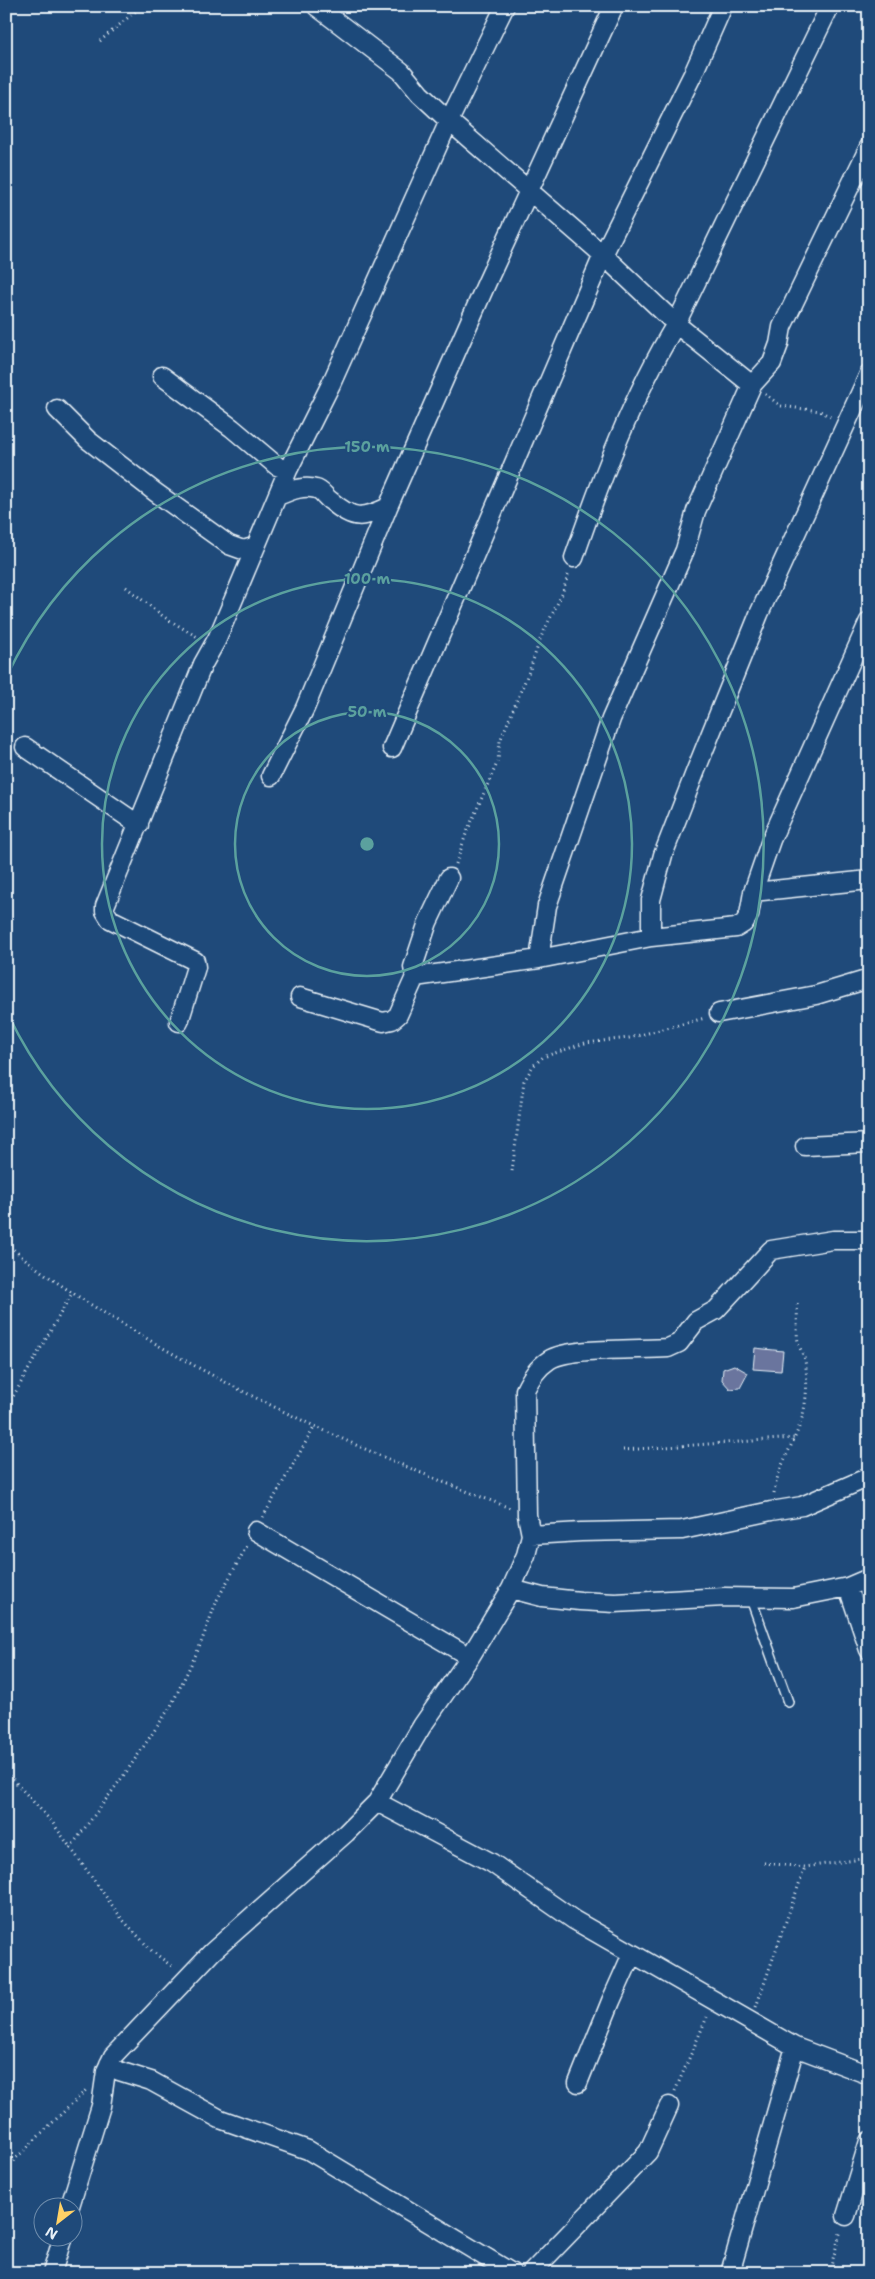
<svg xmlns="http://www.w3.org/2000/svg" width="875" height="2279" font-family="'Shantell Sans',sans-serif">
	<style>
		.building { fill: #6b759e; stroke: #e8f1f8 }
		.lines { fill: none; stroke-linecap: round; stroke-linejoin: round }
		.service-casing { stroke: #e8f1f8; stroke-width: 12 }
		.minor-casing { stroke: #e8f1f8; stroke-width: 21 }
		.path { stroke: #e8f1f8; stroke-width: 3; stroke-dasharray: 1 4; stroke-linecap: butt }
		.service { stroke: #1f4a7a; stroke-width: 9 }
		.minor { stroke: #1f4a7a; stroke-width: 18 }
		.ring { fill: none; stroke: #5ba19e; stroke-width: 2.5 }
		.centre { fill: #5ba19e; stroke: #1f4a7a; stroke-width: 2.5 }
		.ring-label { font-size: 15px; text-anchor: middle; font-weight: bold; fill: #5ba19e; stroke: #1f4a7a; stroke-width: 4; stroke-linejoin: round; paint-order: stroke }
	</style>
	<rect width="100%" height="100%" fill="#1f4a7a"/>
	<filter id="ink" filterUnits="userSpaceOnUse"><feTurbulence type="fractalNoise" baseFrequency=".02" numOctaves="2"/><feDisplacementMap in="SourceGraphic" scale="10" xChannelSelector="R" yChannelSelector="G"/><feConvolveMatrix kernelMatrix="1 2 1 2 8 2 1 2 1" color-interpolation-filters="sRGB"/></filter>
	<g filter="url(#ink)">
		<path class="building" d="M755,1348L783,1351L781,1371L753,1369Z
			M734,1365L748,1373L740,1388L730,1389L722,1380L723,1369Z"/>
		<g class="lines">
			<g class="service-casing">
				<path id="service" d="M751,1599L788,1702"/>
			</g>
			<g class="minor-casing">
				<path id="minor" d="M316,6L401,71L420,94L449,121L603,255L676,324L752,385
					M162,376L232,428L277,466L288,470
					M57,409L88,440L155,492L229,545L243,550L256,546
					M278,496C290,491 303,485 316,489C322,490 326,498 331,501C353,520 363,519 388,507
					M574,558C601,479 633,395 676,324L830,6
					M25,747L139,825
					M392,748L603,255L693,74L723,6
					M271,776L305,708L388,507L487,282L614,6
					M753,892L869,880
					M651,937V900L663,855L696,770L759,614L869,374
					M539,959L547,906L611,719L685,550L696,511L752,385L772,363L779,344L782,327L869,147
					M415,977L539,959L651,937L736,928L744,923L749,915L753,892L771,840L869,621
					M300,997L383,1022L392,1020L398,1015L415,977L413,967L428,922L449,878
					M719,1013L816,995L869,979
					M179,1022L196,967L195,961L110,919L105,911V906L203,664L217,639L288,470L331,384L449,121L505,6
					M805,1146L869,1143
					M256,1531L470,1657
					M531,1535L581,1532L682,1530L771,1511L802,1506L869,1477
					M848,1587L869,1650
					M511,1589L542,1597L580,1601L615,1603L724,1597L793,1598L848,1587L869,1578
					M377,1802L492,1863L574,1920L795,2047L869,2075
					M109,2064L119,2071L151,2081L220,2119L308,2150L512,2273
					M578,2083L611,2001L632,1954
					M70,2206L101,2106L106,2071L113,2056L212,1952L346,1833L377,1802L422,1726L470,1657L511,1589L526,1555L531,1535L527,1515L525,1390C531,1378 537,1368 549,1360C569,1347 640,1350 668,1348L679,1343L696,1321L716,1310L771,1250L833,1240H869
					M846,2216L869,2141
					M52,2273L63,2236
					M531,2273L648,2152L669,2106
					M730,2273L795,2047"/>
			</g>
			<path class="path" d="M100,41L142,6
				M765,394L781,406L820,411L832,418
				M126,587L164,617L199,638
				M456,864L466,834L498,761L500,741L530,669L541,637L562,594L569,572
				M512,1171L524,1081L533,1066L543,1057L585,1043L629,1038L705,1018
				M6,1243C41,1274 81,1299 121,1323C243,1398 376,1457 510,1508
				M6,1409L72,1293
				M623,1450L795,1438
				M774,1493C778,1463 798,1440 804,1410C807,1395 808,1372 804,1356C802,1352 799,1347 798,1342C796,1330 798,1316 797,1303
				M263,1517L315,1426
				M6,1772L52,1822L122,1919L152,1951L174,1968
				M70,1848L127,1771L171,1706L199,1648L217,1600L248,1544
				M764,1863L805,1867L869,1858
				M756,2007L805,1867
				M675,2091L707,2017
				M6,2168L86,2090
				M829,2273L841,2230"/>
			<use href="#service" class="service"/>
			<use href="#minor" class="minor"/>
		</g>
	</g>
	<g class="ring">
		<circle cx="367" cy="844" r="132"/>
		<circle cx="367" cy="844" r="265"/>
		<path d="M7 676A397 397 0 1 1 7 1012"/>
	</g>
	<circle cx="367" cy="844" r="8" class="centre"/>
	<g class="ring-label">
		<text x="367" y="452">150 m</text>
		<text x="367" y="584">100 m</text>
		<text x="367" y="717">50 m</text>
	</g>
	<rect width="875" height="2279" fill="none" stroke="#1f4a7a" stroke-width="25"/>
	<rect x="12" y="12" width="850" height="2254" fill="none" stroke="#e8f1f8" stroke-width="2" filter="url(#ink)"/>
	<g transform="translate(58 2222) rotate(211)"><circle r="24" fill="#1f4a7a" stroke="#6f8dac"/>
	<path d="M0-4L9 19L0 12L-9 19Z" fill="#ffd166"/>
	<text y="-8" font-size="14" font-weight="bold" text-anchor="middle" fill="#e8f1f8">N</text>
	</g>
</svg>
